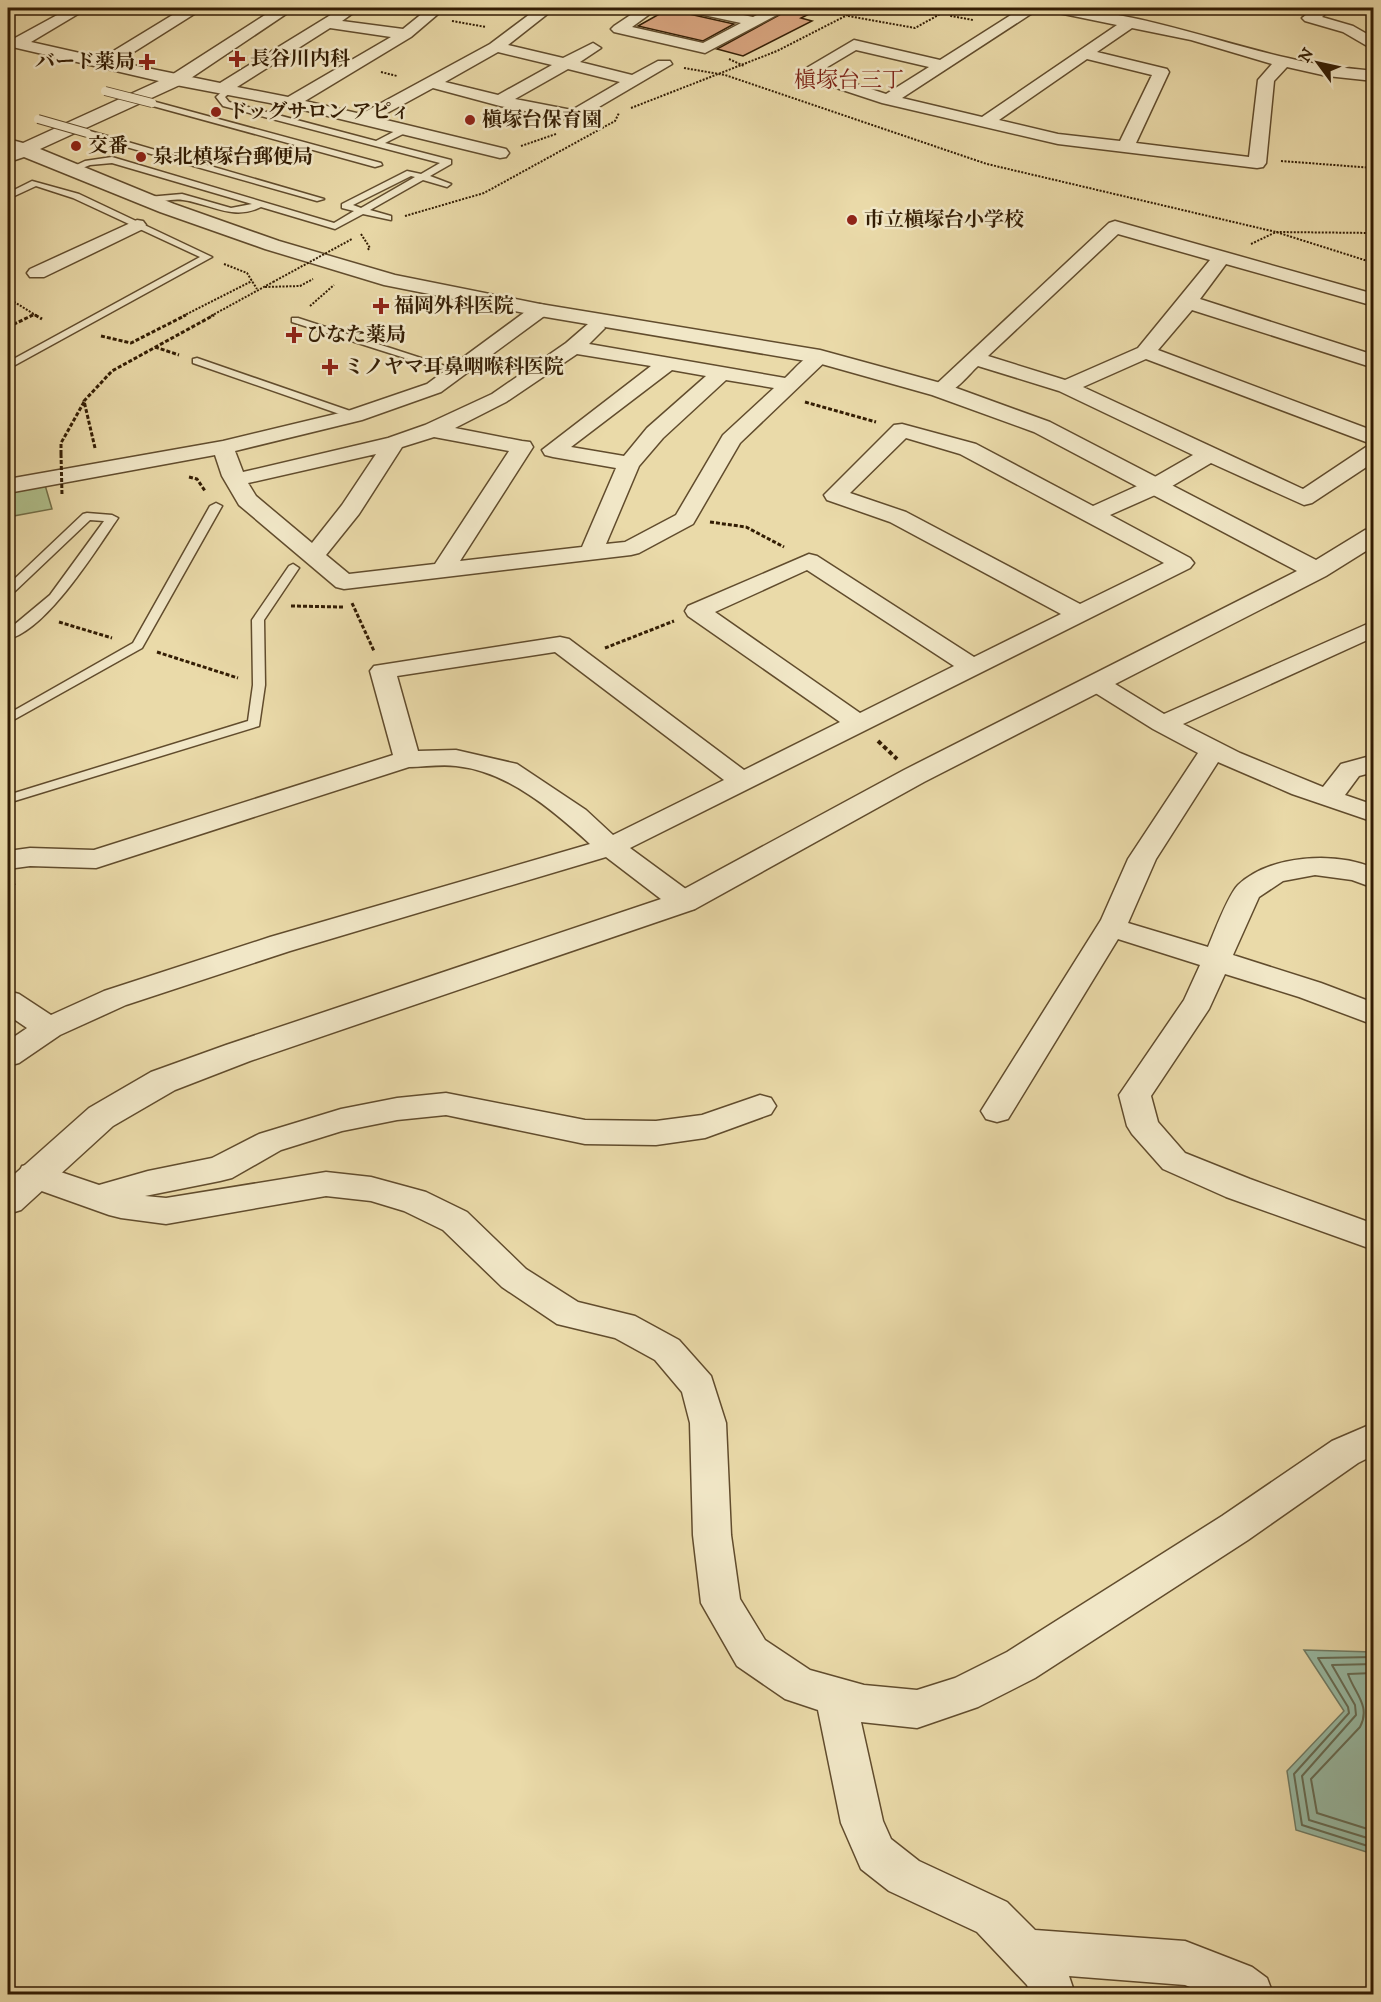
<svg xmlns="http://www.w3.org/2000/svg" width="1381" height="2002" font-family="'IM FELL DW Pica','Noto Serif JP',serif">
	<style>
		.green { fill: #b0c18d; stroke: #726f48; stroke-width: 1.5 }
		.water { fill: #98bba5; stroke: #707c65; stroke-width: 1.5 }
		.lines { fill: none; stroke-linecap: round; stroke-linejoin: round }
		.shore { stroke: #666c54; stroke-width: 2 }
		.building { fill: #daa681; stroke: #331d04; stroke-width: 1.5 }
		.service-casing { stroke: #614c2d; stroke-width: 3 }
		.minor-casing { stroke: #614c2d; stroke-width: 3 }
		.tertiary-casing { stroke: #614c2d; stroke-width: 3 }
		.path-far2 { stroke: #331d04; stroke-width: 2; stroke-dasharray: 2 1.5; stroke-linecap: butt }
		.path-far1 { stroke: #331d04; stroke-width: 3; stroke-dasharray: 4 2; stroke-linecap: butt }
		.path { stroke: #331d04; stroke-width: 4; stroke-dasharray: 4.5 3; stroke-linecap: butt }
		.service { fill: #f1e7c7; fill-rule: evenodd }
		.minor { fill: #f1e7c7; fill-rule: evenodd }
		.tertiary { fill: #f1e7c7; fill-rule: evenodd }
		.service-bridge-casing { stroke: #614c2d; stroke-width: 10; stroke-linecap: butt }
		.path-bridge-far1 { stroke: #331d04; stroke-width: 2; stroke-dasharray: 2 1.5; stroke-linecap: butt }
		.path-bridge { stroke: #331d04; stroke-width: 3; stroke-dasharray: 4 2; stroke-linecap: butt }
		.service-bridge { stroke: #f1e7c7; stroke-width: 8 }
		.poi-dot { fill: #8f2418; stroke: #f1e7c7; stroke-width: 2 }
		.labels { text-anchor: middle; dominant-baseline: central; stroke-width: 5; stroke-linejoin: round; paint-order: stroke }
		.far-poi-label { font-size: 20px; font-weight: bold; fill: #331d04; stroke: #f1e7c7; text-anchor: start }
		.far-neighbourhood-label { font-size: 22px; fill: #7a1f14; stroke: #f1e7c7 }
	</style>
	<rect width="100%" height="100%" fill="#eadaa9"/>
	<filter id="stains"><feTurbulence type="fractalNoise" baseFrequency=".00333" numOctaves="4"/><feColorMatrix values="0 0 0 0 .2 0 0 0 0 .09 0 0 0 0 .02 0 0 0 .5 -.17"/></filter>
	<radialGradient id="worn" r=".72"><stop offset=".6" stop-color="#630" stop-opacity="0"/><stop offset="1" stop-color="#630" stop-opacity=".3"/></radialGradient>
	<path class="green" d="M45,485L52,509L8,517V491Z"/>
	<path class="water" d="M1304,1650L1373,1652V1854L1296,1830L1287,1771L1344,1711Z"/>
	<g class="lines">
		<path class="shore" d="M1374,1657L1318,1658L1348,1707L1349,1713L1294,1774L1302,1825L1374,1848
			M1374,1664L1332,1665L1355,1705L1356,1715L1302,1776L1309,1820L1374,1840
			M1374,1673L1348,1674C1355,1694 1371,1706 1360,1727L1311,1779L1317,1813L1374,1831"/>
	</g>
	<path class="building" d="M670,8H681L685,13L734,24L703,41L638,26Z
		M718,8H767L753,15Z
		M792,8H821L801,18L812,21L743,56L717,49Z"/>
	<g class="lines">
		<g class="service-casing">
			<path id="service" d="M226,88L233,90L225,97L229,102L376,141L401,128H407V132L385,143L451,160V164L430,176L451,184L447,187L423,180L370,210L391,216V220L363,214L335,229L261,207C233,221 211,204 183,200C170,198 157,204 145,202V198L148,197L182,194L231,208L252,204L112,163L90,165L70,173L66,170L85,161L112,157L334,223L354,211L342,208V204L407,171L421,174L440,163L223,106L216,97ZM411,176L415,177L361,208L353,205Z
				M152,101L381,163L382,165L375,167L149,105V101Z
				M84,131H90L324,199L317,201L84,135Z
				M32,181L79,194L212,257L8,369V362L200,257L73,198L36,186L8,199V193Z
				M292,318H298L464,372L455,374L292,322Z
				M197,358L359,414L360,416L355,419L351,418L193,363V359Z
				M216,503L222,506L142,648L8,723V714L133,643L210,506Z
				M87,513L112,515L118,518C96,550 46,631 8,639V630L50,595L104,521L90,520L12,594H8V585L83,514Z
				M293,564L299,568L264,620L265,685L259,726L8,803V795L248,721L253,685L252,620L289,566Z"/>
		</g>
		<g class="minor-casing">
			<path id="minor" d="M70,8H88L31,42L102,58L184,8H201L199,11L118,62L220,83L342,8H360L342,21L403,29L429,8H445L411,37L305,101L361,114L490,44L538,8H555L508,45L563,58L593,43L601,48L580,62L632,75L658,61H670L672,64L575,121L500,106L433,88L378,118L506,149L509,153L506,157L500,158L291,107L176,85L8,46V36L15,38ZM330,28L391,37L288,97L237,87ZM498,52L552,65L498,95L445,82ZM568,69L620,82L572,110L515,99Z
				M641,8H658L632,27L703,43L741,23L685,11L683,8H709L753,17L771,8H790L705,53L614,32L611,29L614,26Z
				M1022,8H1040L902,98L982,117L1117,25L1049,11L1047,8C1129,8 1208,40 1288,58C1316,65 1345,68 1374,71V81L1327,76L1287,67L1274,81L1266,163L1263,167L1257,168L1058,144L882,103L800,76L798,73L854,40L940,60ZM1132,28L1191,40L1272,64L1258,80L1249,157L1136,143L1169,72L1167,69L1097,52ZM856,50L929,67L886,94L819,72ZM1087,59L1152,75L1120,141L1058,134L999,120Z
				M1315,8H1331L1322,17L1353,26L1374,38V50L1343,32L1305,21L1302,18Z
				M137,220L143,221L146,225L143,229L44,277H30L27,273L30,269Z
				M1115,221L1374,294V306L1226,264L1200,299L1374,355V368L1192,310L1158,350L1374,431V445L1146,359L1083,387L1303,489L1366,447L1374,446V462L1312,503L1304,505L1211,463L1162,492L1110,515L1190,558L1194,563L1190,568L630,848L694,895L698,902L694,909L684,911L674,909L606,857L290,951L126,1005L60,1035L19,1063L8,1066V1041L27,1028L8,1015V991L19,994L51,1015L104,991L270,937L590,844C553,810 507,771 456,766C441,764 424,767 409,767L96,868L30,866L8,869V851L30,848L94,850L393,755L370,671L374,666L560,637L569,639L744,770L840,722L688,616L685,611L688,606L809,554L817,556L974,657L1061,614L890,522L827,500L824,495L894,425L902,424L976,444L1093,506L1146,482L1193,455L1059,391L978,366C965,378 951,399 933,394L930,390L1109,223ZM1118,234L1210,260L1138,348L1065,380L988,356ZM906,438L960,454L1164,563L1080,604L906,512L850,493ZM807,570L954,666L860,713L715,612ZM555,652L724,780L613,835L586,810L517,764L456,750L418,751L397,676Z
				M540,304L547,306L550,310L547,314L441,392L362,420L235,451L243,472L388,438L425,425L492,394L566,343L588,324H602L605,328L589,344L785,378C797,367 810,348 827,353L830,357L740,443L693,524L639,553L631,555L344,589L336,587L239,505L222,476L215,455L8,493V479L223,441L348,411L427,384L533,306ZM577,354L651,366L542,450L545,455L553,457L616,468L582,547L460,561L533,447L530,442L522,441L455,428L506,402ZM672,370L706,376L647,428L624,456L571,447ZM726,380L774,388L723,435L676,515L625,542L606,544L639,466L663,438ZM434,437L509,451L435,564L349,574L326,555L359,514L402,447ZM376,454L342,505L312,543L256,496L248,483Z
				M1374,621V637L1183,724L1240,753L1323,787L1341,764L1374,755V772L1359,776L1345,795L1374,805V822L1292,794L1218,762L1156,859L1128,923L1208,947C1214,933 1228,895 1238,885C1270,855 1334,851 1374,868V888L1352,880L1315,875L1283,881L1259,897L1233,955L1321,983L1374,1003V1025L1299,997L1225,974L1209,1009L1151,1096L1158,1122L1185,1153L1250,1179L1374,1224V1250L1226,1197L1163,1169L1132,1134L1127,1126L1119,1095L1184,1000L1200,965L1118,939L1008,1119L997,1122L986,1119L981,1111L986,1103L1101,920L1128,859L1198,753L1153,729L1089,689L1085,684L1089,679L1098,676L1107,679L1164,714Z
				M446,1093L585,1120L656,1121L702,1115L760,1095L771,1098L776,1106L771,1114L705,1138L656,1145L585,1144L446,1115L397,1120L342,1131L281,1150L232,1178L220,1181L145,1196L166,1198L326,1172L371,1177L426,1192L467,1212L526,1269L578,1302L635,1316L679,1340L711,1376L726,1423L731,1535L740,1599L765,1640L810,1670L864,1685L917,1690L955,1678L1007,1652L1222,1516L1332,1441L1374,1423V1455L1358,1463L1248,1540L1035,1678L978,1707L917,1728L861,1722L883,1821L891,1839L919,1861L1007,1902L1035,1930L1185,1941L1252,1967L1267,1978L1273,1994H1208L1185,1985L1069,1976L1075,1994H1031L1027,1985L977,1932L889,1891L861,1869L841,1823L818,1710L785,1699L737,1666L701,1603L693,1535L690,1423L682,1392L655,1360L615,1338L557,1324L502,1287L443,1230L404,1211L371,1201L326,1196L166,1224L121,1218L109,1215L22,1184L18,1175L22,1166L34,1163L99,1185L148,1171L212,1158L259,1134L341,1109L397,1098Z"/>
		</g>
		<g class="tertiary-casing">
			<path id="tertiary" d="M276,8H295L182,84L40,149L174,204L279,241L395,275L540,304L820,350L948,385L1050,422L1316,560L1365,530L1374,528V546L1326,576L924,782L695,909L250,1061L175,1090L113,1126L21,1210L8,1214V1180L89,1108L151,1072L226,1045L673,895L904,770L1297,571L1034,432L932,395L818,363L540,316L384,285L265,249L160,212L24,157L12,161L8,160V139L23,143L170,76Z"/>
		</g>
		<path class="path-far2" d="M938,8L949,9L951,16L973,20
			M848,16L915,28L951,8
			M452,21L486,27
			M729,59L744,66
			M684,68L725,75L987,164L1276,232L1374,263
			M381,72L397,76
			M631,108L777,51L861,8
			M521,146L556,134
			M1281,161L1374,168
			M405,216L484,193L615,121L619,113
			M361,234L370,248L367,250
			M1251,244L1276,232L1374,233
			M224,264L247,273L257,289
			M265,287L300,286L313,279
			M8,298L37,316
			M310,306L334,285
			M30,316L34,314
			M183,316L252,281
			M211,316L273,282"/>
		<path class="path-far1" d="M35,315L42,319
			M8,327L33,315
			M101,336L131,343L186,315
			M155,347L179,355
			M805,402L876,422
			M95,448L84,401L112,371L214,315
			M61,454V443L84,402
			M189,477L197,479L205,491
			M710,522L746,527L784,547
			M352,603L374,651
			M291,606L343,607
			M59,622L112,638
			M605,648L674,621
			M157,652L238,678"/>
		<path class="path" d="M878,741L897,759
			M8,892L14,883"/>
		<use href="#service" class="service"/>
		<use href="#minor" class="minor"/>
		<use href="#tertiary" class="tertiary"/>
		<g class="service-bridge-casing">
			<path id="service-bridge" d="M105,91L152,103
				M38,119L87,133"/>
		</g>
		<path class="path-bridge-far1" d="M273,282L352,239"/>
		<path class="path-bridge" d="M61,454L62,495"/>
		<use href="#service-bridge" class="service-bridge"/>
	</g>
	<g class="poi-dot">
		<path d="M234 50h6v6h6v6h-6v6h-6v-6h-6v-6h6z"/>
		<path d="M144 53h6v6h6v6h-6v6h-6v-6h-6v-6h6z"/>
		<circle cx="216" cy="112" r="6"/>
		<circle cx="470" cy="120" r="6"/>
		<circle cx="76" cy="146" r="6"/>
		<circle cx="141" cy="157" r="6"/>
		<circle cx="852" cy="220" r="6"/>
		<path d="M378 297h6v6h6v6h-6v6h-6v-6h-6v-6h6z"/>
		<path d="M291 326h6v6h6v6h-6v6h-6v-6h-6v-6h6z"/>
		<path d="M327 358h6v6h6v6h-6v6h-6v-6h-6v-6h6z"/>
	</g>
	<g class="labels">
		<g class="far-poi-label">
			<text x="250" y="59">長谷川内科</text>
			<text x="135" y="62" text-anchor="end">バード薬局</text>
			<text x="228" y="112">ドッグサロン アピィ</text>
			<text x="482" y="120">槇塚台保育園</text>
			<text x="88" y="146">交番</text>
			<text x="153" y="157">泉北槙塚台郵便局</text>
			<text x="864" y="220">市立槇塚台小学校</text>
			<text x="394" y="306">福岡外科医院</text>
			<text x="306" y="335">ひなた薬局</text>
			<text x="344" y="367">ミノヤマ耳鼻咽喉科医院</text>
		</g>
		<g class="far-neighbourhood-label">
			<text x="849" y="80">槇塚台三丁</text>
		</g>
	</g>
	<rect width="1381" height="2002" fill="none" stroke="#eadaa9" stroke-width="30"/>
	<rect x="9" y="9" width="1363" height="1984" fill="none" stroke="#331d04" stroke-width="3"/>
	<rect x="15" y="15" width="1351" height="1972" fill="none" stroke="#331d04" stroke-width="1.5"/>
	<g transform="translate(1318 63) rotate(303)" stroke="#f1e7c7" stroke-width="4.5" paint-order="stroke">
	<path d="M0-4.5L10 22L0 15L-10 22Z" fill="#331d04"/>
	<text y="-9" font-size="16" font-weight="bold" text-anchor="middle" fill="#331d04">N</text>
	</g>
	<rect width="100%" height="100%" filter="url(#stains)"/>
	<rect width="100%" height="100%" fill="url(#worn)"/>
</svg>
